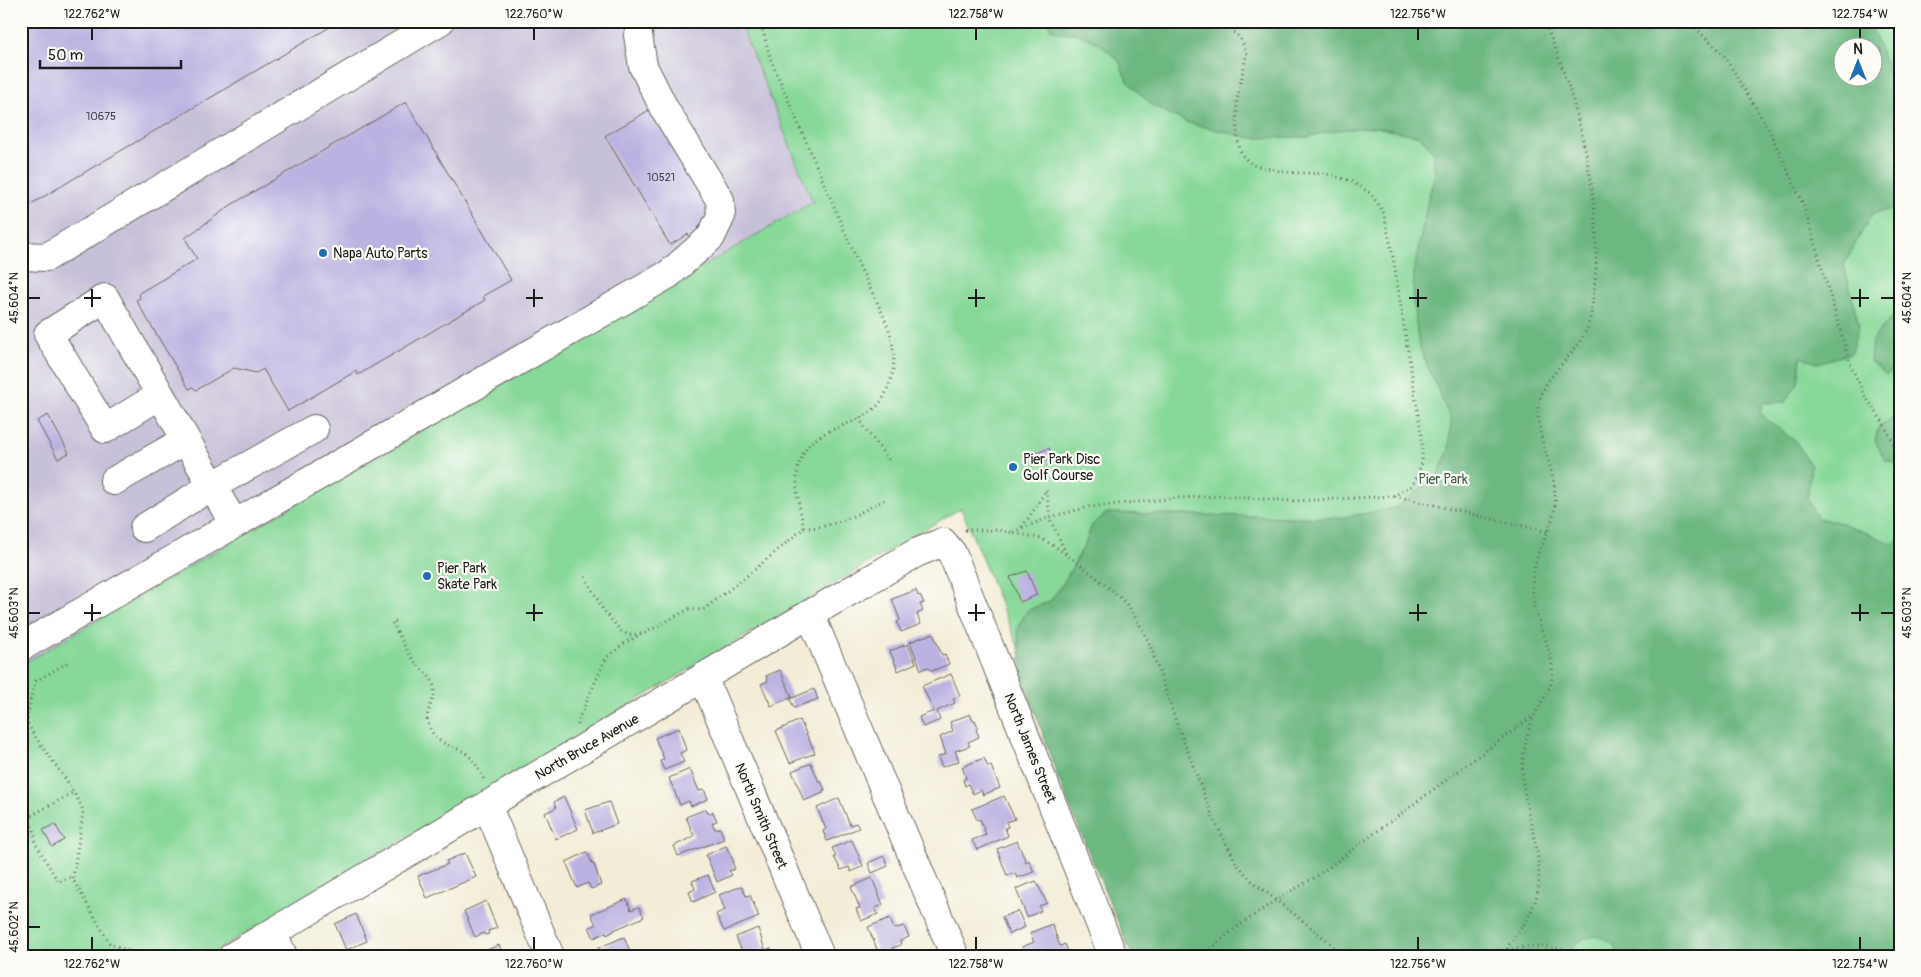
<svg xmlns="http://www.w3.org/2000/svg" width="1921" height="977" font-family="Pangolin,sans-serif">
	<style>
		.industrial { fill: #c7c0d9 }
		.green { fill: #87d899; stroke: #527a5a; fill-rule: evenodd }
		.forest { fill: #6db881; stroke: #446a4e; fill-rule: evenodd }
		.building { fill: #bcb2e1 }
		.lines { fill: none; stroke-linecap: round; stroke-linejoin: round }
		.minor-casing { stroke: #67655e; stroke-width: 30 }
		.path { stroke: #67655e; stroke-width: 3; stroke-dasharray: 1 4; stroke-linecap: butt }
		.minor { stroke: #fff; stroke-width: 28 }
		.ticks { fill: none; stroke: #1c1c1c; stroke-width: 2 }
		.poi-dot { fill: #1f6fb2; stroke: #fdfcf7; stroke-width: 2 }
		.labels { text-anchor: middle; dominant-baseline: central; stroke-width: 4.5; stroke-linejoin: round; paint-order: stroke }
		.number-label { font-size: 11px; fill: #44424d }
		.poi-label { font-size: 14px; fill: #1c1c1c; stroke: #fdfcf7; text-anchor: start }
		.park-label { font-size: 14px; fill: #415e48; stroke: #fdfcf7 }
		.street-label { font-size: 14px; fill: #1c1c1c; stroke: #fdfcf7 }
		.neatline { fill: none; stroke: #1c1c1c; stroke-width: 2 }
		.ticks-label { font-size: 12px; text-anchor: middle; fill: #1c1c1c }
	</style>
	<rect width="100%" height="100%" fill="#fdfcf7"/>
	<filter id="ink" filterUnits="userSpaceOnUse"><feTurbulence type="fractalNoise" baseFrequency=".02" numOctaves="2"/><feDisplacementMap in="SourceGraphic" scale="10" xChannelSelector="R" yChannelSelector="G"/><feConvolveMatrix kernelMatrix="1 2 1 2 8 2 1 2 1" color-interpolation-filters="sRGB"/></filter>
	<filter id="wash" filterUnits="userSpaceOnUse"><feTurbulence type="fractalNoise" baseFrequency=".0096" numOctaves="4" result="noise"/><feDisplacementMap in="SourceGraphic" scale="20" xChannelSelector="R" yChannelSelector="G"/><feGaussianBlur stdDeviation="1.12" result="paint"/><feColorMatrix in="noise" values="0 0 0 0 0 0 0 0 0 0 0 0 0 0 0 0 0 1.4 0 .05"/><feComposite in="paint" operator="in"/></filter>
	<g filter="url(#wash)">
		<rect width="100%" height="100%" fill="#f3edd8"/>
		<path class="industrial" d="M21,21H739L813,202L21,665Z"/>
		<path class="green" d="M739,21H1900V956H1146L961,508L207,956H21V665L813,202ZM1844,48H1874V78H1844Z"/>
		<path class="forest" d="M1048,21H1869L1895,88L1900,92V207L1872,214L1844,264L1859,326L1851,353L1817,363L1801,357L1798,383L1785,402L1762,403L1760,414L1796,442L1811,466L1807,499L1817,518L1842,523L1893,544L1900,537V956H1619C1615,936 1588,930 1575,945C1572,948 1571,953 1569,956L1538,950L1522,952L1513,956H1132L1058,778L1023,677L1017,628L1028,610L1050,601L1064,582L1085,544L1092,525L1107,513L1340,518L1395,508L1437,477L1449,449L1451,420L1419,346L1413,303L1414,270L1429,195L1435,174L1433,151L1420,136L1375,127L1337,130L1307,137L1251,138L1188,123L1153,106L1127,81L1119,61L1099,43L1075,33H1062L1051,29ZM1844,48H1874V78H1844Z
			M1900,311V363L1886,375L1870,361L1872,340L1887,322Z
			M1900,411V464L1885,460L1875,441L1879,426L1895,417Z"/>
		<g id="blocks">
			<path class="building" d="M21,21H340L21,210Z
				M406,102L511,280L483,296L485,300L358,375L356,371L288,411L263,369L256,373L234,368L196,390L193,387L189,389L136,300L140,298L139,293L197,259L185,238L231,205Z
				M651,109L716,217L697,228L701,234L692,240L688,234L670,245L605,136Z
				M48,415L69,453L58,459L37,421Z
				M1049,448L1053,458L1041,463L1037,453Z
				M1027,571L1037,595L1020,602L1010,577Z
				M916,590L918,596L920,595L924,603L920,604L923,611L917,614L921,624L901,632L897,622L900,620L892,599Z
				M933,633L942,655L945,654L949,664L932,671L927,667L921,670L910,642Z
				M908,644L916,663L898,671L890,651Z
				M780,670L792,697L771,706L761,684L768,681L766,676Z
				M951,674L960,696L953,699L955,703L937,711L940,720L923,727L919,717L934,711L922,686Z
				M814,689L818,699L794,708L790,699Z
				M970,714L973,721L975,720L978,727L976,729L979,737L968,742L970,746L955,751L959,761L942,767L938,757L946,754L940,737L953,731L950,722Z
				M800,720L815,753L790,763L776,731Z
				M679,728L686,750L680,753L684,762L664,770L660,761L664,759L655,738Z
				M984,758L988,767L991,766L1000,788L983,795L981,790L973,794L968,784L965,786L963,780L966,778L962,767Z
				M811,763L819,782L821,781L825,790H823V793L804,801L792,771Z
				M690,769L699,791L704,789L708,799L691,806L689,801L680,805L669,778Z
				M1004,796L1015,819L1006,822L1008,827L1005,828L1008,836L977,850L972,840L986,835L980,819L977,820L972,809Z
				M564,797L578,829L556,839L545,813L556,808L554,802Z
				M839,798L850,825L856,823L859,828L827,841L823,831L826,829L817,808Z
				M609,802L617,824L593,833L585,810Z
				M706,809L709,814L713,812L717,821L712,823L715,829L720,828L724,839L678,856L674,846L694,836L686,817Z
				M55,824L64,840L52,847L43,830Z
				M852,840L863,866L851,872L849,867L841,870L834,857L836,856L832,848Z
				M1017,841L1026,862L1029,860L1034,872L1017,878L1015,873L1007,876L997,849Z
				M726,846L734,862H732L735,869L729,871L732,875L717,882L706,855Z
				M587,852L593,865L594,864L601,885L591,889L588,883L577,888L566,862Z
				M465,853L476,877L427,898L418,876L448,864L446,861Z
				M884,856L888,866L872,873L868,863Z
				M708,875L715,892L693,902L689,892L695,889L692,881Z
				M872,878L883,905L875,908L878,914L861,921L856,909L860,908L851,887Z
				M1036,881L1047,903L1039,906L1041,911L1027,917L1016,889Z
				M742,886L746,896L750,895L759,917L724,931L716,914L725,910L719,895Z
				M627,899L631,910L639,907L644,917L614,930V931L607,935L606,932L594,938L589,927L596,925L591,914Z
				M486,901L497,928L488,931L489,934L485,935L484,933L475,937L464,911Z
				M1018,911L1025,927L1009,934L1002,917Z
				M356,914L367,941L346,950L335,924Z
				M890,918L894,929L904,926L909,937L900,941L901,945L892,948L894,953L887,956H876L874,950L877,949L868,927Z
				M1052,924L1060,946L1065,944L1069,954L1026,956L1022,947L1034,942L1030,933Z
				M758,928L765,950L771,948L774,956H744L736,937Z
				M624,937L632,956H601L598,948Z
				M499,945L504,955L474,956Z"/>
		</g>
	</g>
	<g filter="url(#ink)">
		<use href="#blocks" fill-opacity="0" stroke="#67655e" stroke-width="1"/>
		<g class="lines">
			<g class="minor-casing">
				<path id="minor" d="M21,256L47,257L440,21
					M160,395L105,429L48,334L105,298C148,374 191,449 234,524
					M114,481L186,440
					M144,528L212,486L314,429
					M810,614L955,956
					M21,647L669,274L711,237L721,216L720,200L664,108L643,66L638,35
					M703,677L820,956
					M487,805L550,956
					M273,933L283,956
					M233,956L810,614L916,553L943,542L952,553L1113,956"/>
			</g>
			<path class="path" d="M1688,21L1723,54L1768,128L1803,204L1850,363L1863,393L1882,421L1900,456
				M859,418L866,430L889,460
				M1395,496L1548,532
				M1022,527L1036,507L1046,490L1051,521L1066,553
				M804,528C834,528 858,514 884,500
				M965,530H997L1040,538L1056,547L1085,568L1121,598L1131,610L1149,642L1174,716L1213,818L1237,864L1252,881L1328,941L1343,956
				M1013,532L1050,517L1089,507L1177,498L1219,496L1292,501L1394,496L1413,485L1422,463V438L1392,251L1383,211L1370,193L1351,181L1327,174L1284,172L1252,165L1241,154L1237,136V100L1247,52L1240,38L1221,21
				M585,577L604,611L621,631L629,635L645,633L689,609L703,610L748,575L804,528C800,509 794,488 798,468C808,426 846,431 873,410C884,402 890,384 893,371C895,357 893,342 889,330C880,305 866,282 856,258C828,192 799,126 771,60L760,21
				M396,621L392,622C400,636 406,651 416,663C422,671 432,676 434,687C436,707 418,712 434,735C441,745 454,746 464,752C474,758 479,770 484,780
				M67,663L36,681L31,696L27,722L34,735L67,781L82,807L83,814L73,876L74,881L110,944L127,950L133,956
				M578,725L580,716L606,658L625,643L641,634
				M21,733L29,728
				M21,809L34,830L36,844L58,882L73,876
				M27,818L74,792
				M21,891L28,888
				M1507,950C1536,943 1555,946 1582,956
				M1203,956L1234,929L1276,900L1317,876L1534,715
				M1494,956L1507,950C1510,940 1518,934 1523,926C1528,918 1533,908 1536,899C1548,851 1518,806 1523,759C1525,744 1528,729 1534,716C1540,703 1551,691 1552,676C1555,655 1538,627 1534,605C1531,588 1533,568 1539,552C1545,537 1553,522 1555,506C1558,474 1539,446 1538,414C1537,375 1579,358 1589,322C1592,315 1592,306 1593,298C1606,211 1579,101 1544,21"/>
			<use href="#minor" class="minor"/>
		</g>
	</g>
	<path class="ticks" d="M92,28V40M534,28V40M976,28V40M1418,28V40M1860,28V40M92,289V307M534,289V307M976,289V307M1418,289V307M1860,289V307M28,298H40M84,298H101M526,298H543M968,298H985M1409,298H1427M1851,298H1869M1881,298H1894M92,604V621M534,604V621M976,604V621M1418,604V621M1860,604V621M28,613H40M84,613H101M526,613H543M968,613H985M1409,613H1427M1851,613H1869M1881,613H1894M28,927H40M92,937V950M534,937V950M976,937V950M1418,937V950M1860,937V950"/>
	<g class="poi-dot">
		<circle cx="323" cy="253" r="5"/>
		<circle cx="1013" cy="467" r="5"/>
		<circle cx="427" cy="576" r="5"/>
	</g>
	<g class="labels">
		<g class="number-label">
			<text x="101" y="116">10675</text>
			<text x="661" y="177">10521</text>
		</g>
		<g class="poi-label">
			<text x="333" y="253">Napa Auto Parts</text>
			<text x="1023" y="459">Pier Park Disc<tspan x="1023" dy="16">Golf Course</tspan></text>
			<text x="437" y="568">Pier Park<tspan x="437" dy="16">Skate Park</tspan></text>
		</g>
		<g class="park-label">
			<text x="1443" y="479">Pier Park</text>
		</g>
		<g class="street-label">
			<text transform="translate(587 747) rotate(-30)">North Bruce Avenue</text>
			<text transform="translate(1030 748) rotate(68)">North James Street</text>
			<text transform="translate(761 816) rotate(67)">North Smith Street</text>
		</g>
	</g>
	<rect width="1921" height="977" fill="none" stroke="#fdfcf7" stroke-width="55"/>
	<g transform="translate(1858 62)"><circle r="24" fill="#fdfcf7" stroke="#a3a29f"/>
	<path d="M0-4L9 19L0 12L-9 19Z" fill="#1f6fb2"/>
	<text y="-8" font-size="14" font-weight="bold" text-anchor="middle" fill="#1c1c1c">N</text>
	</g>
	<path d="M40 60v8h141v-8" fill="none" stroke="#1c1c1c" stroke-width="2.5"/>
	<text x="48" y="60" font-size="15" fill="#1c1c1c" stroke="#fdfcf7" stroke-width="4" paint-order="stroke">50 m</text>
	<rect x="28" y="28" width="1866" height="922" class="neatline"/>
	<g class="ticks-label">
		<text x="92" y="18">122.762°W</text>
		<text x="534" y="18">122.760°W</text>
		<text x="976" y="18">122.758°W</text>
		<text x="1418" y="18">122.756°W</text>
		<text x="1860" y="18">122.754°W</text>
		<text transform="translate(14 298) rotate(-90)" y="4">45.604°N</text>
		<text transform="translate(1907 298) rotate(-90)" y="4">45.604°N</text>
		<text transform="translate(14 613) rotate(-90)" y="4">45.603°N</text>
		<text transform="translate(1907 613) rotate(-90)" y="4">45.603°N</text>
		<text transform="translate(14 927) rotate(-90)" y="4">45.602°N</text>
		<text x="92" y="968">122.762°W</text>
		<text x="534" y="968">122.760°W</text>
		<text x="976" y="968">122.758°W</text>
		<text x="1418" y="968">122.756°W</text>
		<text x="1860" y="968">122.754°W</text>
	</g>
</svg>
